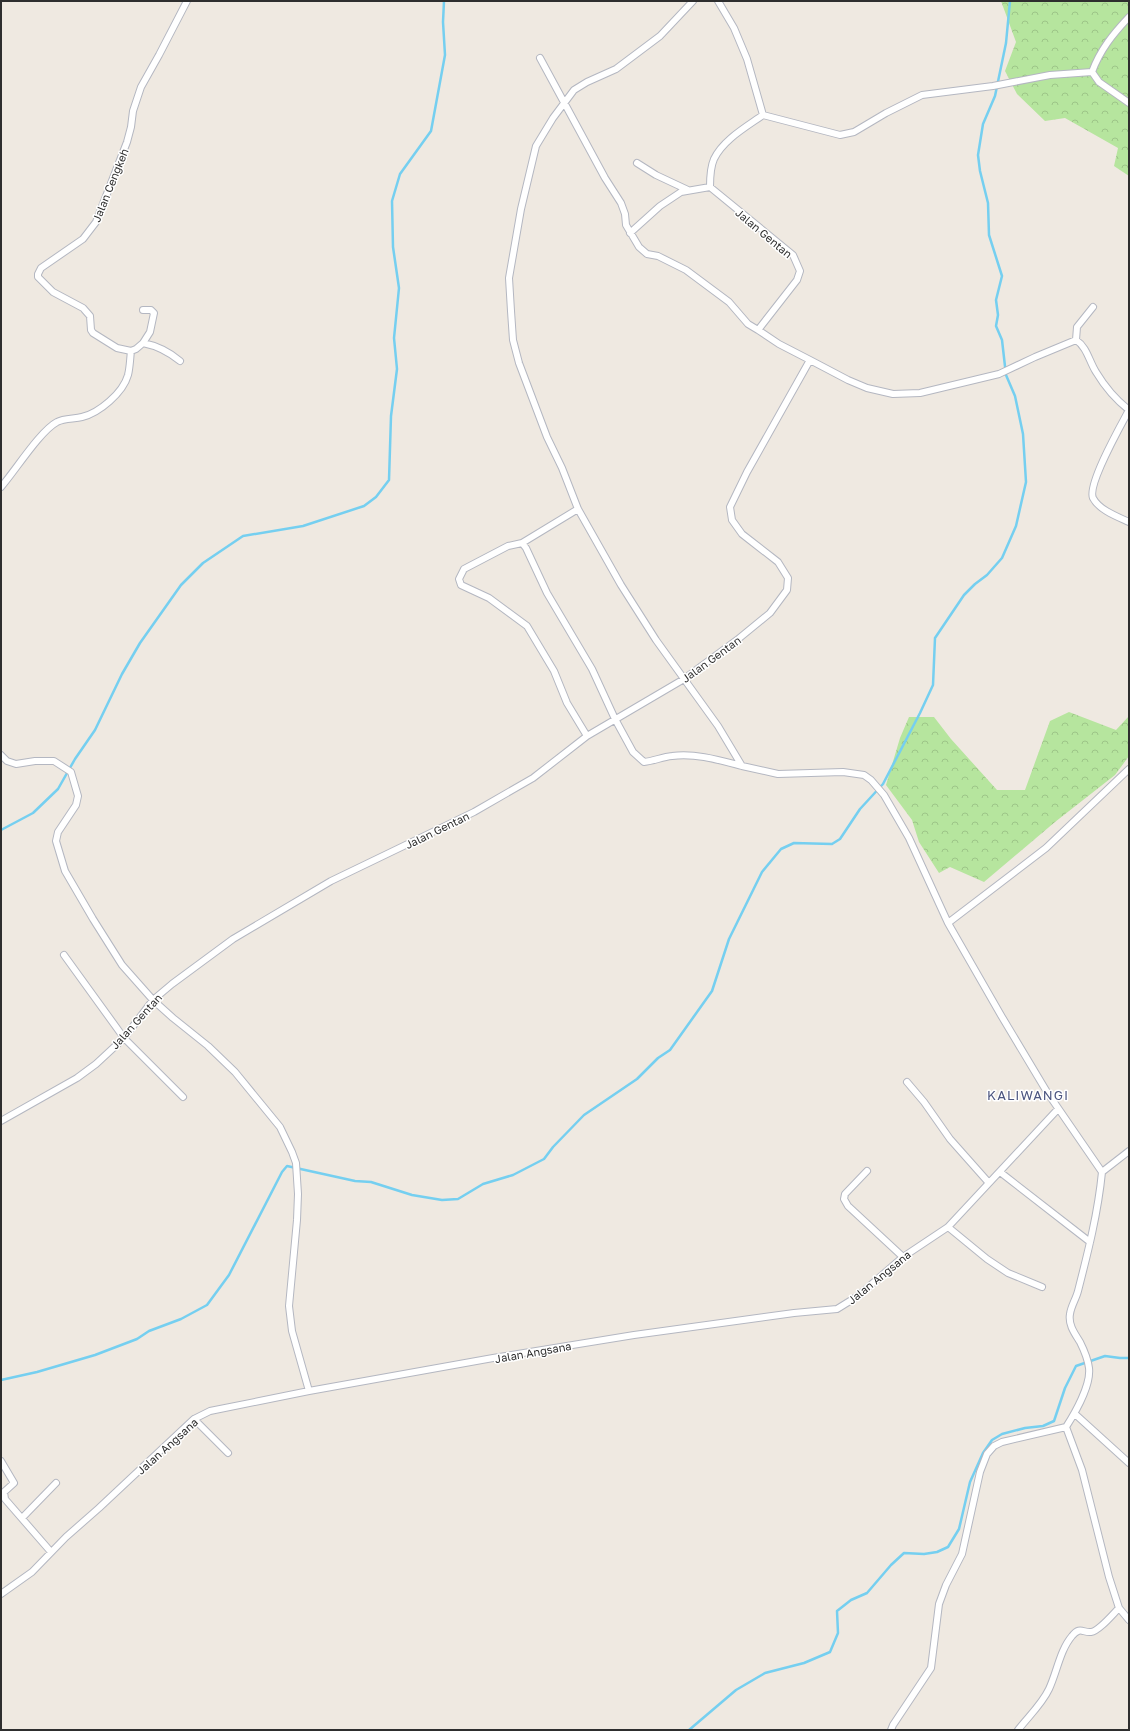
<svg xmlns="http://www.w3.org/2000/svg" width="1130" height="1731" font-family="'Golos Text',sans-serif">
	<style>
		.forest { fill: url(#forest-crowns) }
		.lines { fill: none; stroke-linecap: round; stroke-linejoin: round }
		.stream { stroke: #75cff0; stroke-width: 2.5 }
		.minor-casing { stroke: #b4b7c1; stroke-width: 8 }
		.minor { stroke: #fff; stroke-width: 6 }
		.labels { text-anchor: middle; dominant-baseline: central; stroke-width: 3; stroke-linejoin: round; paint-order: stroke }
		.street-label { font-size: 11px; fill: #2e2e2e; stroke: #fff }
		.quarter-label { font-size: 13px; letter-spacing: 1px; fill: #4d5680; stroke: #fff }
	</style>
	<defs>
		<pattern id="forest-crowns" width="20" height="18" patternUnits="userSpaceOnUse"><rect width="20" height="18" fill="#b6e59e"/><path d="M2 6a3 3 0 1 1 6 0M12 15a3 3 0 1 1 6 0" fill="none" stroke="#9dc588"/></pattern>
	</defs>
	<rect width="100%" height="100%" fill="#efe9e1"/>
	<path class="forest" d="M1001,1H1129V176L1114,166L1118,148L1065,118L1045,121L1017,94L1005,71L1016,42Z
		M1069,712L1116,730L1129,716V756L1115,775L1055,822L984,882L950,867L939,873L919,842L912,820L886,785L900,738L909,717H934L951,739L997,790H1025L1050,721Z"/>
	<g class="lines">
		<path class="stream" d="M1,830L33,813L58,789L75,759L95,730L122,674L140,643L181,585L203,563L243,536L303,526L364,506L376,497L389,480L391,416L397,369L394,338L399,288L393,247L392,201L400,174L431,131L445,55L443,22L444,1
			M1,1380L37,1372L95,1355L137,1339L149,1331L181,1319L207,1305L229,1275L282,1172L287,1166L355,1181L371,1182L412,1195L442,1200L458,1199L483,1184L513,1175L544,1159L553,1147L584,1115L637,1079L658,1058L670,1050L712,991L729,939L762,872L781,849L794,843L832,844L840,839L860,809L883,784L920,713L933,685L935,638L964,595L975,584L987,575L1002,558L1016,526L1026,482L1023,434L1015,396L1006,375L1002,340L996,326L998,315L996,300L1002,276L989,235L988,203L980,171L978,155L983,124L995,96L1006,43L1010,1
			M689,1730L736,1690L765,1673L804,1663L830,1652L838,1633L837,1611L851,1600L867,1593L891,1565L904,1553L924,1554L937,1552L948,1547L959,1529L970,1482L983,1453L992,1440L1002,1434L1025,1428L1043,1426L1054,1421L1065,1388L1076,1366L1105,1356L1120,1358H1129"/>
		<g class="minor-casing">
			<path id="minor" d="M693,1L660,36L616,69L587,82L574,90L553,118L536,146L521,209L509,278L511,311L513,340L519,363L547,437L562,468L578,509L621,585L656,640L718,726L742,766L778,774L843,772L864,775L871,780L884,795L909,838L948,923
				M1129,17C1113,34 1100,50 1092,72L1099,82L1129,103
				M540,58L605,178L621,203L625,214L626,225L639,247L647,254L658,256L686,270L729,302L748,324L758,330
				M763,115L840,135L854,132L886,113L922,95L993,86L1050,75L1092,72
				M637,163L656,175L688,190
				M630,233L660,206L681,192L710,187
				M143,310H151L154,313L150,332L143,343
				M1076,340L1077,327L1093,307
				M131,351L117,348L93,333L91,330L90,316L83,308L53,292L38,277V274L41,268L83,239L96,222L127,142L131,127L133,111L141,87L159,55L187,1
				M131,351L136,349L143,343C158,346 168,351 180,361
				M810,360L848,380L867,388L893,394L920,393L999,374L1035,357L1076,340C1087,347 1089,361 1096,372C1105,387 1115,399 1129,410
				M1129,410C1121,425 1087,485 1093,498C1099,510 1118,517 1129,522
				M1,487C15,471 40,431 57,422C64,418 74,419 82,417C99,413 123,393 128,375C130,367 130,359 131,351
				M522,543L578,509
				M587,736L567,703L554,671L527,626L489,598L461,585L459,579L464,569L508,546L522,543L526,548L547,593L592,669L615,719L633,752L644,762C654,761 662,757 672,756C696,753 719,760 742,766
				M1,755L7,761L16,764L35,761H54L71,772L78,796L76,805L58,832L56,841L65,871L93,919L122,965L153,1000L173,1018L208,1046L235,1072L280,1127L292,1152L296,1163L298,1194L297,1220L289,1306L292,1331L309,1391
				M64,955L124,1038L183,1097
				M907,1082L924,1102L950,1139L989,1183
				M1,1121L77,1078L96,1064L124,1038L153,1000L172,984L233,939L331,881L474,812L533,778L587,736L684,679L737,640L770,613L787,590L788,578L778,562L742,534L732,520L730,507L747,472L810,360L779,344L758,330L797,280L800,271L793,255L710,187C710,178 710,168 714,159C723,140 746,127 763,115L747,59L734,28L718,1
				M867,1171L845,1194L844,1199L848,1206L903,1257
				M1000,1172L1090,1242
				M1102,1172L1129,1151
				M948,1227L987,1259L1008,1273L1042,1287
				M1075,1414L1129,1463
				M194,1419L228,1453
				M1066,1427L1082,1470L1109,1577L1119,1608L1129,1620
				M1,1461L14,1483L4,1492L5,1499L51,1552
				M22,1518L56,1483
				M1,1594L32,1572L66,1537L99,1508L194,1419L210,1411L309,1391L493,1358L634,1335L794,1313L837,1309L858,1296L903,1257L948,1227L1058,1109
				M891,1730L893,1725L931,1668L939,1604L946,1585L962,1554L980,1472L987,1454L994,1446L1002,1442L1066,1427C1075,1413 1091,1385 1089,1368C1088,1360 1084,1350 1080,1342C1075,1334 1068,1325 1070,1314C1071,1306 1076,1299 1078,1291C1088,1252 1098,1213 1102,1172L1047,1092L1002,1017L948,923L1046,848L1129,769
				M1018,1730C1028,1717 1042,1704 1049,1689C1057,1672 1060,1650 1072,1636C1080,1626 1083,1633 1091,1632C1099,1631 1113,1614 1119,1608"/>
		</g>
		<use href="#minor" class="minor"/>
	</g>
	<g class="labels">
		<g class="street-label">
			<text transform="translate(110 185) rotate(-68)">Jalan Cengkeh</text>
			<text transform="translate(764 233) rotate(40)">Jalan Gentan</text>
			<text transform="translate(711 659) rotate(-36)">Jalan Gentan</text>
			<text transform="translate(437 830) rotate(-26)">Jalan Gentan</text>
			<text transform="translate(136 1021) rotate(-48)">Jalan Gentan</text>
			<text transform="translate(879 1277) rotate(-39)">Jalan Angsana</text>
			<text transform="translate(533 1352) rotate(-10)">Jalan Angsana</text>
			<text transform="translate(167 1446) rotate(-42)">Jalan Angsana</text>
		</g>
		<g class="quarter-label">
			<text x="1028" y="1095">KALIWANGI</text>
		</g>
	</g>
	<rect width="1130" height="1731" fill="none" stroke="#2e2e2e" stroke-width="4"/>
</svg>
